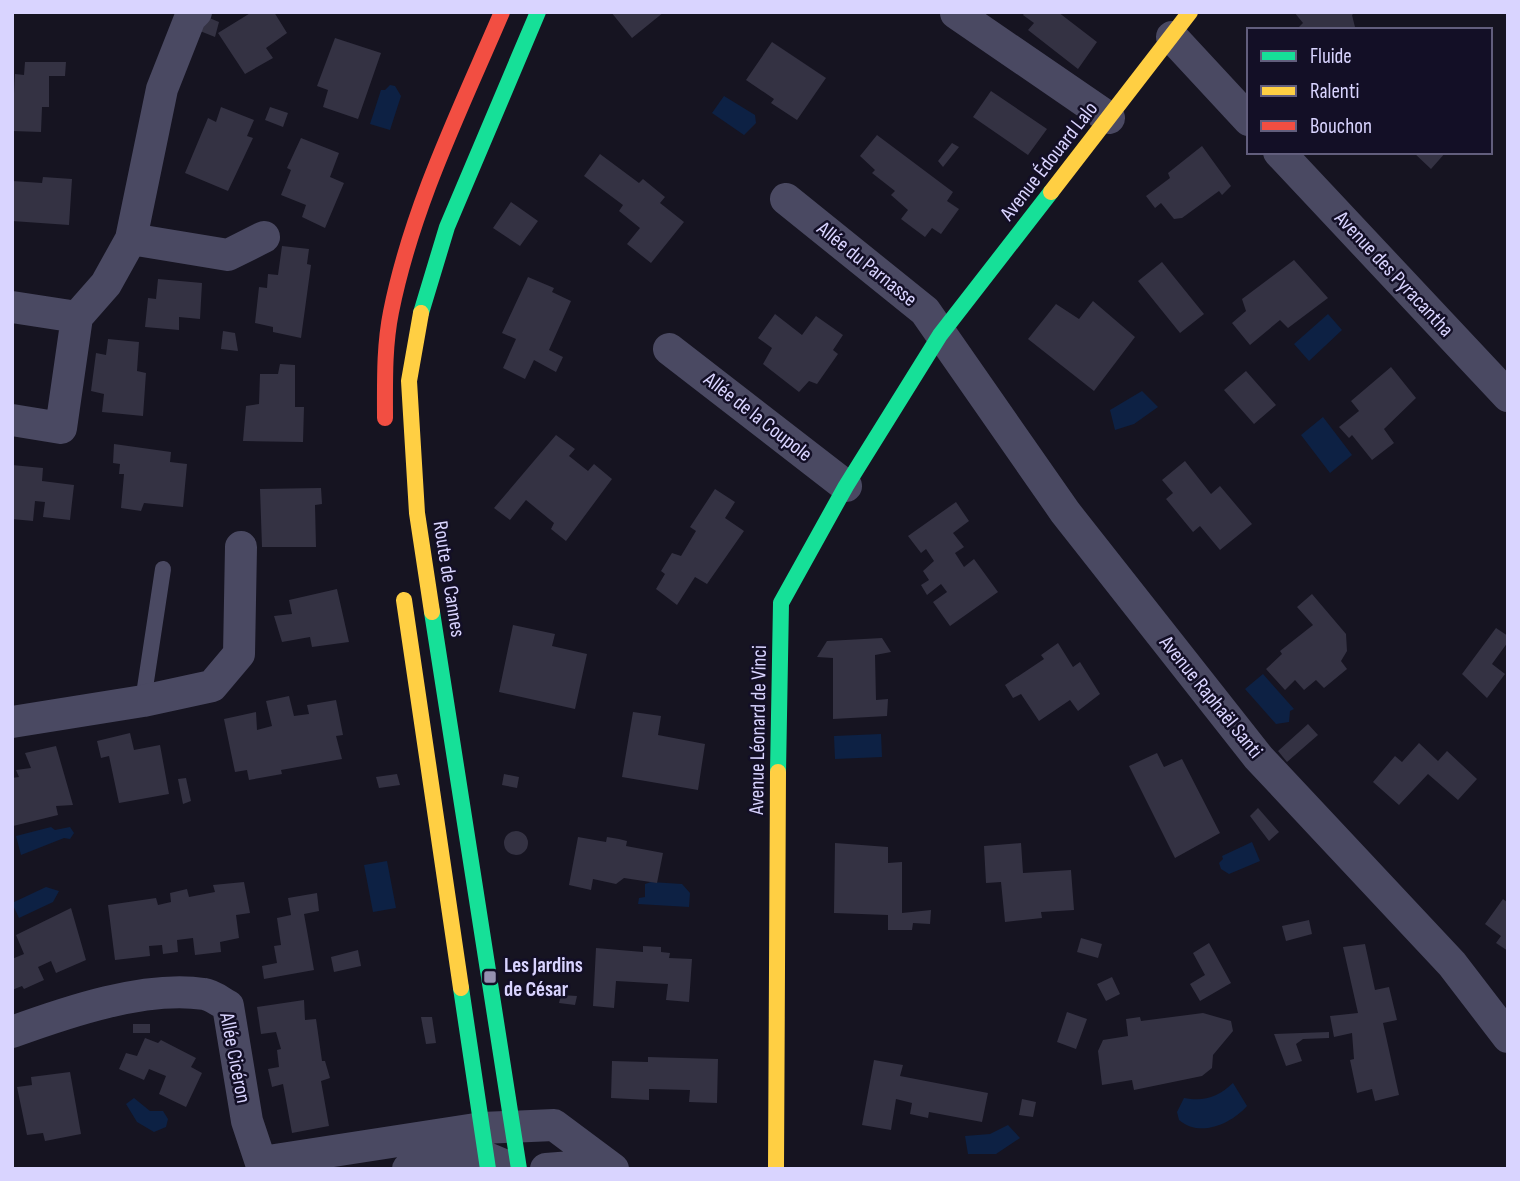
<svg xmlns="http://www.w3.org/2000/svg" width="1520" height="1181" font-family="'Sofia Sans Condensed',sans-serif">
	<style>
		.water { fill: #0d2144 }
		.building { fill: #343243 }
		.lines { fill: none; stroke-linecap: round; stroke-linejoin: round }
		.lane { stroke: #4a4962; stroke-width: 16 }
		.street { stroke: #4a4962; stroke-width: 32 }
		.fast { stroke: #16e098; stroke-width: 16 }
		.slow { stroke: #ffcf43; stroke-width: 16 }
		.jam { stroke: #f24e42; stroke-width: 16 }
		.poi-dot { fill: #9591b1; stroke: #130f26; stroke-width: 2.5 }
		.labels { text-anchor: middle; dominant-baseline: central; stroke-width: 5; stroke-linejoin: round; paint-order: stroke }
		.street-label { font-size: 21px; fill: #d9d4ff; stroke: #130f26 }
		.poi-label { font-size: 21px; font-weight: bold; fill: #d9d4ff; stroke: #130f26; text-anchor: start }
	</style>
	<rect width="100%" height="100%" fill="#161421"/>
	<path class="water" d="M390,85L395,86L401,96L390,130L370,124L381,90H385Z
		M724,96L755,115L756,123L744,135L712,113Z
		M1328,314L1342,330L1309,361L1294,344Z
		M1142,391L1158,407L1134,424L1115,430L1110,410Z
		M1323,417L1352,455L1330,473L1301,435Z
		M1263,674L1294,709L1290,711L1289,722L1276,724L1245,689Z
		M881,734L882,757L835,759L834,736Z
		M51,827L55,830L70,827L74,833L70,839L64,838L21,855L16,836Z
		M1252,842L1260,861L1229,874L1221,869L1219,863L1223,859L1222,856Z
		M387,861L396,908L373,912L364,865Z
		M651,882L682,884L690,893L689,907L638,904L639,898L645,897V884Z
		M46,887L59,891L53,902L19,918L12,903Z
		M1233,1083L1247,1106C1231,1124 1200,1138 1179,1120L1177,1112L1184,1098C1204,1102 1218,1097 1233,1083Z
		M134,1098L150,1111H163L168,1119L166,1127L154,1132L137,1122L126,1104Z
		M1008,1125L1020,1138L996,1154H968L965,1136L990,1134Z"/>
	<path class="building" d="M252,12H274L287,33L266,48L273,58L245,74L218,33Z
		M611,12H664L632,38Z
		M1025,12H1058L1097,42L1078,69L1028,30L1034,23L1023,15Z
		M1294,12H1355L1352,15L1355,27L1354,30H1302L1299,27L1303,23Z
		M207,17L219,22L215,37L200,31Z
		M335,38L381,53L358,119L323,107L328,90L317,86Z
		M772,42L826,78L797,120L771,103L774,99L746,80Z
		M25,62H66L65,76H49V107H42L41,132L12,131L15,74L24,75Z
		M991,91L1047,129L1028,155L973,117Z
		M221,107L254,120L247,136L253,138L228,191L185,173L208,118L216,122Z
		M270,107L288,113L283,127L265,120Z
		M877,135L953,192L947,201L959,209L941,234L932,228L925,237L901,219L908,210L891,195L895,191L872,173L875,170L860,156Z
		M301,138L339,153L330,177L344,183L325,228L302,217L306,205L281,195L291,170L287,168Z
		M952,143L959,147L943,167L938,161Z
		M1202,146L1231,186L1222,195L1219,191L1182,218L1174,219L1161,203L1155,208L1146,196L1170,178L1168,173Z
		M1413,152H1446L1431,169Z
		M600,154L639,183L643,179L665,197L660,203L684,222L651,263L627,244L640,228L619,211L623,205L584,176Z
		M43,177L72,179L69,225L12,221V181L42,183Z
		M511,202L538,221L520,246L493,228Z
		M282,246L309,249L307,264L311,265L301,338L273,332V327L255,323L259,287L267,288L268,274L278,275Z
		M1294,260L1328,298L1288,328L1280,320L1250,345L1232,323L1246,311L1242,299Z
		M1162,262L1204,314L1180,333L1138,281Z
		M528,277L554,288L552,292L571,301L549,350L563,357L556,372L534,360L525,379L503,368L516,339L502,333Z
		M158,279L202,283L200,319L179,317V330L145,327L148,298L156,299Z
		M1093,301L1135,337L1094,391L1028,339L1056,304L1079,319Z
		M775,314L802,335L816,316L843,335L833,350L838,354L817,384L809,381L799,392L763,364L772,348L758,338Z
		M223,331L235,333L238,351L221,349Z
		M108,339L139,342L137,371L146,373L143,416L102,412L104,394L91,391L96,353L106,355Z
		M280,364L295,365V407H304L303,442L243,441L246,406L259,404L260,374H278Z
		M1391,367L1416,398L1384,429L1394,443L1372,460L1352,435L1349,438L1339,427L1359,411L1351,401Z
		M1246,371L1276,405L1254,424L1224,390Z
		M556,435L575,449L569,456L588,471L594,464L612,479L566,541L551,529L554,523L526,500L510,520L494,508Z
		M114,444L171,452L170,462L187,464L183,507L144,503L141,511L121,508L124,474H119L120,464L113,463Z
		M1185,461L1211,494L1220,486L1252,524L1220,550L1200,526L1193,532L1166,499L1173,493L1162,480Z
		M12,465L43,468L42,481L74,485L70,520L43,517L45,502L35,501L33,521L12,519Z
		M321,488L322,504L315,505L316,547H262L260,489Z
		M715,489L735,502L725,518L744,531L707,584L695,577L677,605L656,589L665,574L661,571L672,553L681,556L696,531L690,527Z
		M956,502L969,521L953,533L964,547L955,553L964,567L974,559L998,592L950,626L933,602L947,592L941,584L927,595L921,585L929,580L923,571L934,561L926,549L921,553L908,536Z
		M337,589L349,642L312,647L310,637L282,642L274,616L292,614L289,600Z
		M1312,594L1346,634L1347,651L1341,661L1347,669L1324,688L1316,680L1304,690L1295,680L1285,690L1266,669L1282,654L1280,651L1313,625L1297,607Z
		M513,625L555,634L552,646L587,654L575,709L499,692Z
		M1496,628L1508,636V642L1492,664L1505,674L1487,698L1462,674Z
		M882,638L891,652L875,655L876,700L888,699L887,716L833,719V658L817,657L827,641Z
		M1058,643L1073,667L1080,662L1100,694L1078,711L1070,700L1039,721L1021,694L1013,698L1005,685L1044,659L1041,655Z
		M289,696L294,716L309,714L307,705L336,700L343,735L336,736L342,759L281,770L282,774L249,780L247,770L235,772L224,719L256,712L257,730L272,726L266,701Z
		M633,712L661,716L658,735L705,744L698,790L622,777Z
		M1308,724L1318,735L1287,762L1278,751Z
		M130,733L134,750L160,745L169,794L119,803L109,756L101,758L97,741Z
		M1419,743L1438,761L1447,751L1477,779L1458,800L1428,774L1399,805L1373,782L1395,756L1402,762Z
		M56,746L73,805L56,806L58,815L13,826L12,778L19,777L16,770L31,768L25,753Z
		M1157,753L1164,767L1182,759L1220,833L1175,858L1129,766Z
		M397,774L400,785L379,788L376,777Z
		M504,774L519,777L517,788L502,785Z
		M186,778L191,801L183,804L178,779Z
		M1258,808L1279,832L1269,841L1250,816Z
		M504 843a12 12 0 1 1 24 0a12 12 0 1 1-24 0Z
		M578,837L606,842L607,837L619,839L627,841L626,846L663,853L657,883L624,878L616,884L593,879L591,890L569,885Z
		M835,843L888,847V863L902,862V913L931,910L930,924L913,923L912,930H888V915L834,913Z
		M1021,843L1023,873L1071,870L1074,910L1041,912L1042,918L1005,922L1001,882L986,883L984,846Z
		M244,882L250,913L236,915L239,938L220,942L221,952L195,955L193,938L177,940L178,952L163,954L162,945L149,946L150,956L115,960L108,905L156,898L158,905L171,902L170,893L187,889L189,897L215,892L213,885Z
		M317,893L319,911L304,914L314,970L264,979L262,966L277,963L274,946L281,945L277,918L291,915L288,898Z
		M1503,899L1508,903V951L1496,943L1501,936L1485,924Z
		M71,908L86,960L56,973L51,961L38,967L44,980L24,989L22,986L12,990V959L24,954L16,935Z
		M1309,920L1312,934L1286,941L1282,926Z
		M1081,938L1102,944L1098,958L1077,952Z
		M1209,943L1231,983L1200,1001L1190,984L1205,975L1193,953Z
		M1365,944L1375,990L1389,987L1397,1020L1383,1023L1399,1095L1375,1101L1372,1089L1357,1093L1350,1060L1354,1059L1352,1033L1334,1037L1330,1016L1358,1013L1343,947Z
		M643,946L661,947V952L670,953L669,958L692,959L689,1002L666,1000L668,984L616,981L614,1008L593,1006L596,948L643,952Z
		M358,950L361,966L334,972L331,957Z
		M1112,977L1120,994L1106,1001L1097,984Z
		M561,995L577,996L575,1005L559,1003Z
		M304,1000L305,1020L316,1019L322,1061H325L330,1078L321,1081L329,1126L292,1133L283,1084L272,1087L268,1069L279,1067L277,1050L281,1049L276,1032L261,1034L257,1007Z
		M1067,1012L1087,1019L1076,1049L1057,1042Z
		M1203,1013L1231,1021L1233,1031L1213,1055L1212,1068L1202,1076L1134,1090L1132,1080L1102,1085L1098,1051L1103,1040L1128,1036L1126,1019L1140,1017L1141,1021Z
		M421,1017H432L436,1043L426,1044Z
		M133,1024H150V1033H133Z
		M1329,1032V1038L1303,1039L1296,1044L1302,1061L1286,1066L1274,1034Z
		M145,1038L158,1043L161,1040L196,1058L191,1067L202,1073L186,1107L159,1094L166,1076L149,1069L144,1080L119,1069L126,1053L137,1056Z
		M648,1057L718,1059L717,1103L689,1102L690,1090L649,1089V1100L611,1098L612,1061L648,1062Z
		M874,1060L903,1065L900,1076L988,1093L982,1122L929,1112L928,1118L910,1114L912,1103L896,1099L891,1130L862,1125Z
		M70,1072L81,1134L45,1141L43,1133L27,1135L17,1087L32,1085L31,1077Z
		M1022,1099L1036,1102L1033,1117L1019,1115Z"/>
	<g class="lines">
		<path class="lane" d="M143,701L163,569"/>
		<path class="street" d="M956,13L1109,118
			M1172,37L1249,120
			M1279,152L1508,396
			M786,199L925,311L1065,512L1258,757L1452,964L1508,1037
			M131,239L228,255L264,237
			M12,307L77,317
			M669,349L846,486
			M12,420L61,428L77,317L106,284L131,239L162,89L190,18L196,12
			M12,722L143,701L212,686L239,654L241,547
			M12,1032C67,1012 146,985 204,994C212,995 221,1002 228,1006L247,1121L263,1169
			M262,1162L482,1128L554,1125L613,1169
			M408,1169L487,1158L506,1166
			M546,1169L585,1166L606,1169"/>
		<path class="fast" d="M421,313L447,227L538,12
			M432,612L519,1169
			M778,772L781,603L846,486L940,335L1051,192
			M461,988L488,1169"/>
		<path class="slow" d="M1051,192L1190,12
			M421,313L409,381L417,513L432,612
			M404,600L461,988
			M776,1169L778,772"/>
		<path class="jam" d="M385,418C385,382 384,347 391,312C412,207 460,110 502,12"/>
	</g>
	<rect class="poi-dot" x="483" y="970" width="14" height="14" rx="3.5"/>
	<g class="labels">
		<g class="street-label">
			<text transform="translate(1049 161) rotate(-52)">Avenue Édouard Lalo</text>
			<text transform="translate(867 264) rotate(39)">Allée du Parnasse</text>
			<text transform="translate(1394 274) rotate(47)">Avenue des Pyracantha</text>
			<text transform="translate(758 417) rotate(38)">Allée de la Coupole</text>
			<text transform="translate(449 579) rotate(81)">Route de Cannes</text>
			<text transform="translate(1211 697) rotate(51)">Avenue Raphaël Santi</text>
			<text transform="translate(758 730) rotate(-89)">Avenue Léonard de Vinci</text>
			<text transform="translate(235 1058) rotate(79)">Allée Cicéron</text>
		</g>
		<g class="poi-label">
			<text x="504" y="965">Les Jardins<tspan x="504" dy="24">de César</tspan></text>
		</g>
	</g>
	<rect width="1520" height="1181" fill="none" stroke="#d9d4ff" stroke-width="28"/>
	<rect x="1247" y="28" width="245" height="126" fill="#130f26" stroke="#625e7d" stroke-width="2"/>
	<rect x="1261" y="51" width="35" height="10" fill="#16e098" stroke="#625e7d" stroke-width="2"/>
	<text x="1310" y="63" font-size="21" fill="#d9d4ff">Fluide</text>
	<rect x="1261" y="86" width="35" height="10" fill="#ffcf43" stroke="#625e7d" stroke-width="2"/>
	<text x="1310" y="98" font-size="21" fill="#d9d4ff">Ralenti</text>
	<rect x="1261" y="121" width="35" height="10" fill="#f24e42" stroke="#625e7d" stroke-width="2"/>
	<text x="1310" y="133" font-size="21" fill="#d9d4ff">Bouchon</text>
</svg>
